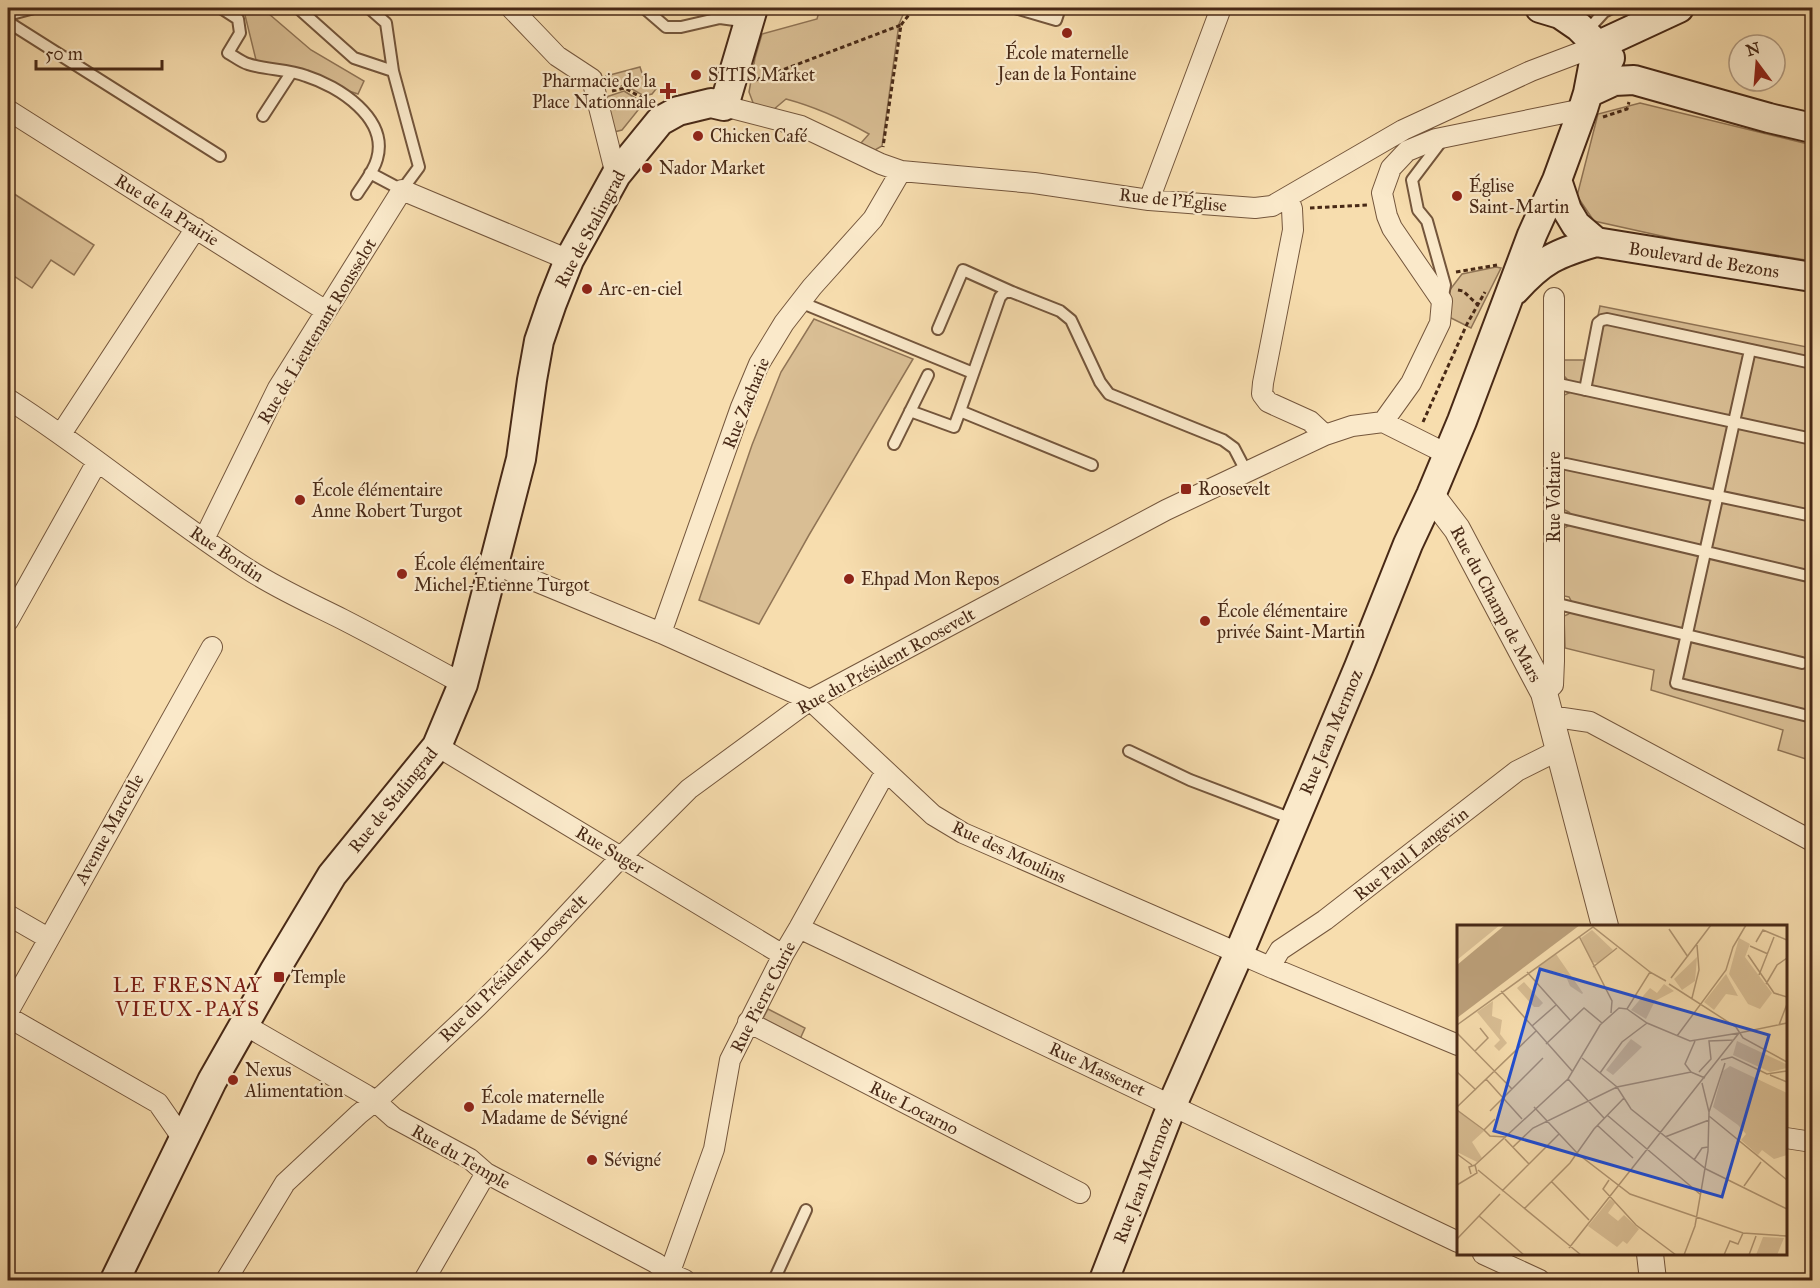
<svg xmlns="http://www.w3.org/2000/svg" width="1820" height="1288" font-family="'IM FELL Great Primer',serif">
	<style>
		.green { fill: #d9be94; stroke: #907455; stroke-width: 1.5 }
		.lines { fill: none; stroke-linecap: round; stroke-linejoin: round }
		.service-casing { stroke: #74563c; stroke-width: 14 }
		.minor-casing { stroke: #74563c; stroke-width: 22 }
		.tertiary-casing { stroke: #74563c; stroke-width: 28 }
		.secondary-casing { stroke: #482916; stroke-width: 32 }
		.path { stroke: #482916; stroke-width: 3; stroke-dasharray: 4.5 3; stroke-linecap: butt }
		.service { stroke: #fae9ca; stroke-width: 10 }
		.minor { stroke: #fae9ca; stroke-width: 20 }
		.tertiary { stroke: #fae9ca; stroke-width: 26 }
		.secondary { stroke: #fae9ca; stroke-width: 28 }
		.poi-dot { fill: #8f2418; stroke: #fae9ca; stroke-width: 2 }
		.labels { text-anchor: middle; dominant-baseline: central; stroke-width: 4.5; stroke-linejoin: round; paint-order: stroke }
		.poi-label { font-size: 18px; fill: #482916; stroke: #fae9ca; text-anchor: start }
		.street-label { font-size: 18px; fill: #482916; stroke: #fae9ca }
		.quarter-label { font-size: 21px; letter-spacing: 1.5px; fill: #7a1f14; stroke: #fae9ca }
		.inset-road { fill: none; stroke: #b19571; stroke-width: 1.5 }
		.view { fill: #1d4ed8; fill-opacity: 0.15; stroke: #1d4ed8; stroke-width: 3 }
		.inset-edge { fill: none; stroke: #482916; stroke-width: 3 }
	</style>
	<rect width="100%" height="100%" fill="#f7ddae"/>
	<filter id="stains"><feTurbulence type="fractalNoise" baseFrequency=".00333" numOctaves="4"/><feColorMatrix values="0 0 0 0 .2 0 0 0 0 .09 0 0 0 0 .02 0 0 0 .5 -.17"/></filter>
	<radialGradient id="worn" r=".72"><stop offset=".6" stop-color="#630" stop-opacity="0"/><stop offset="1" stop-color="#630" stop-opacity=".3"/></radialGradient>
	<path class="green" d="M238,8H262L311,50L364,81L358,94L256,60L244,11Z
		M820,8H906L899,24L882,146L875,150L861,143L869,134C842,119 816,107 786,99L773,110L755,108L749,92L755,58L762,34L817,19Z
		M640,67L645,82L656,89L652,94L644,96L625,85L611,88L609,87L606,76Z
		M624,91L642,102L643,104L622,130L610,133L606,97Z
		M1640,103L1812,145V261L1675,239L1594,221L1577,196L1598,114Z
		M8,190L94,245L74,275L51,260L32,288L8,272Z
		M1496,267L1501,268L1471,328L1447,316L1449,291L1462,274Z
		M1600,306L1812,348V761L1778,750L1783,730L1651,690L1654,670L1565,648L1564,616C1570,614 1572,612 1574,606L1569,597L1564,596L1562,529L1570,525L1572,516L1569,512L1561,508L1560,397L1569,393L1571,384L1565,377L1560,376V360H1589Z
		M814,319L913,359L809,535L759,624L699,600L752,445L781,372Z
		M768,1009L805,1028L800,1039L762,1020Z"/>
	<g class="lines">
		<g class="service-casing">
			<path id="service" d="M221,8L238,19L240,33L228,53C234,56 241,62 248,64C266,70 288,69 306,76C338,86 389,118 377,159C374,171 364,183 357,194
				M298,8L354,58L393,71L419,167L402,190L370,173
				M369,8L386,23L393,71
				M644,8L666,27H681L720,18L749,22
				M1015,8L1056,20L1060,8
				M8,15L34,8
				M8,22L220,156
				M1585,33L1604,12L1612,8
				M263,116L291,73
				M1442,301L1445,285L1427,221L1418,210L1412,180L1443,139
				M800,302L973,373
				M938,329L963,270L1012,292
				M1750,350L1676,683L1812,717
				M1554,383L1812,439
				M1585,390L1598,323L1602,320L1607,319L1812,363
				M910,411L954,427L960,411
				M894,444L928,375
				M1566,464L1812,516
				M1092,465L960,411L1000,297L1005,292H1012L1060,311L1071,320L1100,382L1109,394L1223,440L1234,448L1246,471
				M1554,516L1812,577
				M1554,603L1802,663
				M1129,751L1190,780L1295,820
				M774,1280L806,1210"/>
		</g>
		<g class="minor-casing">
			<path id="minor" d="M511,8L557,56L592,79L616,175
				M724,106L801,126L881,164L901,171L1034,183L1149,200L1255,208L1272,206L1403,130L1531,71L1597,46
				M8,110L326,311
				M1288,197L1292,209L1293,230L1263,383L1262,394L1268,402L1310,421L1325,435
				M1149,200L1221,8
				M8,399C90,451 164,515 246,568C276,588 310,603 342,619C383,640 423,662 463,684
				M1383,422L1411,383L1440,323L1442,301L1392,228L1387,216L1382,193L1391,168L1407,151L1436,139L1583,109
				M61,434L196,228
				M204,539L278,388L402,190L569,260
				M494,564L661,633L810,700L933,815L963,833L1270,967L1458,1045
				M8,621L97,462
				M661,633L741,407L759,364L784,323L812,287L873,219L901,171
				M1544,693L1553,685L1554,661V298
				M1552,718H1563L1590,722L1812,841
				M437,746L783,955
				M8,915L48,938
				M799,928L1458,1242
				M1270,967L1280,950L1325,920L1517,771L1559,750
				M8,1012L212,647
				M8,1017L158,1103L183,1139
				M748,1022L1080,1193
				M243,1024L366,1095L375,1101L394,1118L470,1159L486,1173L656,1263L669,1273L685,1280
				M1786,1138L1812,1142
				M1483,1254L1540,1280
				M226,1280L285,1183L359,1114L384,1094L477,1007L538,946L621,857L689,789L810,700L1166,510L1325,435L1352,426L1383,422L1447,454
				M424,1280L486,1173
				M667,1280L714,1149L730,1060L783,955L799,928L886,771"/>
		</g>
		<g class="tertiary-casing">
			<path id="tertiary" d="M1431,495L1457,529L1544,693L1605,926
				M1650,1254L1653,1280"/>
		</g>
		<g class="secondary-casing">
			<path id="secondary" d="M1540,8L1560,14L1579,27L1610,58
				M1597,46L1679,8
				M1588,93L1614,81L1634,80L1769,118L1812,128
				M1557,180L1567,210L1576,225L1596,242
				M1515,290C1542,260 1557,253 1596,242L1812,277
				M115,1280L212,1081L275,970L332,875L437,746L463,684L521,459L532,380L539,341L552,303L569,260L616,175L660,121L678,111L711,103L724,106L753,8
				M1104,1280L1172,1105L1239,953L1359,667L1408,544L1431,495L1462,421L1532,235L1557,180L1583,109L1588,93L1597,46"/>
		</g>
		<path class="path" d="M901,25L914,8
			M756,80L901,25L883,147
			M612,91L625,88L649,102
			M1603,117L1627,109L1629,102
			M1310,208L1367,205
			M1456,272L1497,265
			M1458,290L1463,291L1478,305
			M1423,422L1467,324L1485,292"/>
		<use href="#service" class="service"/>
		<use href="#minor" class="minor"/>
		<use href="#tertiary" class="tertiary"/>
		<use href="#secondary" class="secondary"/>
	</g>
	<g class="poi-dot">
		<circle cx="1067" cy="33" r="6"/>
		<circle cx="696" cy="75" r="6"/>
		<path d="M665 82h6v6h6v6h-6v6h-6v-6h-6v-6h6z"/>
		<circle cx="698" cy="136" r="6"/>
		<circle cx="647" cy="168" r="6"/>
		<circle cx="1457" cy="196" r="6"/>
		<circle cx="587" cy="289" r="6"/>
		<rect x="1180" y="483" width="12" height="12" rx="3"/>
		<circle cx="300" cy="500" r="6"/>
		<circle cx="402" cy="574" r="6"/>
		<circle cx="849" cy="579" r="6"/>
		<circle cx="1205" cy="621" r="6"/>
		<rect x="273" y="971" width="12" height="12" rx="3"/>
		<circle cx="233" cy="1080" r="6"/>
		<circle cx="469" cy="1107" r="6"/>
		<circle cx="592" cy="1160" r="6"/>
	</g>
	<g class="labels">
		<g class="poi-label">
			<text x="1067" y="53" text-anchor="middle">École maternelle<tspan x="1067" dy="21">Jean de la Fontaine</tspan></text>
			<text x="708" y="75">SITIS Market</text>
			<text x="656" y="81" text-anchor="end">Pharmacie de la<tspan x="656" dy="21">Place Nationnale</tspan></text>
			<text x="710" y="136">Chicken Café</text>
			<text x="659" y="168">Nador Market</text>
			<text x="1469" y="186">Église<tspan x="1469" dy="21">Saint-Martin</tspan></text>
			<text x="599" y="289">Arc-en-ciel</text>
			<text x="1198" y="489">Roosevelt</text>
			<text x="312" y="490">École élémentaire<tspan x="312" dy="21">Anne Robert Turgot</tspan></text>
			<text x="414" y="564">École élémentaire<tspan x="414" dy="21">Michel-Etienne Turgot</tspan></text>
			<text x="861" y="579">Ehpad Mon Repos</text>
			<text x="1217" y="611">École élémentaire<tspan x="1217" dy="21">privée Saint-Martin</tspan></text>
			<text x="291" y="977">Temple</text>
			<text x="245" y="1070">Nexus<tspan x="245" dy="21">Alimentation</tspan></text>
			<text x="481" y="1097">École maternelle<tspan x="481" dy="21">Madame de Sévigné</tspan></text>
			<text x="604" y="1160">Sévigné</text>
		</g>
		<g class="street-label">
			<text transform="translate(1173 200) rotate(6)">Rue de l'Église</text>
			<text transform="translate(167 210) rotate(32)">Rue de la Prairie</text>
			<text transform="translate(590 229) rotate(-62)">Rue de Stalingrad</text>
			<text transform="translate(1704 260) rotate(9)">Boulevard de Bezons</text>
			<text transform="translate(317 331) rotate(-59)">Rue de Lieutenant Rousselot</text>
			<text transform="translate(746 403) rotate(-68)">Rue Zacharie</text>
			<text transform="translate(1554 497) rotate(-90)">Rue Voltaire</text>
			<text transform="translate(227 554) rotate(34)">Rue Bordin</text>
			<text transform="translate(1496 604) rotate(62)">Rue du Champ de Mars</text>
			<text transform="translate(886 661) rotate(-29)">Rue du Président Roosevelt</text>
			<text transform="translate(1331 732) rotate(-67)">Rue Jean Mermoz</text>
			<text transform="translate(393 800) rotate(-51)">Rue de Stalingrad</text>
			<text transform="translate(109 829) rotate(-61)">Avenue Marcelle</text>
			<text transform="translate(610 850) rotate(31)">Rue Suger</text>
			<text transform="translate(1009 852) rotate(25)">Rue des Moulins</text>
			<text transform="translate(1411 854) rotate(-38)">Rue Paul Langevin</text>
			<text transform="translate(513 968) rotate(-45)">Rue du Président Roosevelt</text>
			<text transform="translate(763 997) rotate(-63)">Rue Pierre Curie</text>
			<text transform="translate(1097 1069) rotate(25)">Rue Massenet</text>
			<text transform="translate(914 1108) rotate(27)">Rue Locarno</text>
			<text transform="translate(461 1157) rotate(30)">Rue du Temple</text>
			<text transform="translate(1143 1180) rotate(-69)">Rue Jean Mermoz</text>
		</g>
		<g class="quarter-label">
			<text x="188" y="985">LE FRESNAY<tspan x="188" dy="24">VIEUX-PAYS</tspan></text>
		</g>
	</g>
	<g transform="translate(1457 925)">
		<rect width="330" height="330" fill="#f7ddae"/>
		<path d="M0,0H43L0,35ZM135,5L156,25L141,38L135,37L124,13ZM282,13L293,19L288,32L315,68L303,84L291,79L272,49ZM99,29L126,68L125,69L113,61L108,49L80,43ZM240,32L238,56L225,65L217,54ZM269,49L281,71L269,69L257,85L247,77ZM67,57L86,78L82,82H77L60,63ZM207,59L217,66L198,76L189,94L174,85L193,63L200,68ZM36,76L35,91L45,95L43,109L50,118L42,126L37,121L43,115L20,87ZM174,114L185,122L156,150L149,145ZM280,116L329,139L330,143L313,147L276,130ZM273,141L330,168V230L317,234L305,225L301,230L284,215L289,209L281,200L256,182L266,146ZM0,185L27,206L15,217L25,233L20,237L0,227ZM153,274L158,278L151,288L161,296L167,290L182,304L170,319L166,316L160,322L131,301ZM306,312L327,313L320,330H299Z" fill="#d9be94"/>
		<path d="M48,0H123L0,93V40Z" fill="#bca07a"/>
		<path class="inset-road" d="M212,4L231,32M122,11L155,76L154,88M299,17L306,5L330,15M293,21L311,29M291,30L317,68L330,72M136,42L160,23M70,47L113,95M302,50L317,12M214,53L254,0M212,59L279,102L286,113L330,137M309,59L320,40L330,33M44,66L116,147M235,73L242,45L240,20M170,84L190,98L233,116L282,108M0,100L136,2L193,47M322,100L330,79M75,101L99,80M0,108L55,164M282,108L330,98M220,111L269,45L276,22L289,0M89,119L127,83L145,98M18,126L31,113L23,103M125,133L160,162L174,184L249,244L330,284M264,135L275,132L310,149L330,146M0,147L19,165M234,147L228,139L238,116M242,147L254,134L252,116L277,115M143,148L165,117L190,98M313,150L330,157M29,154L65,194M111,154L147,193M0,182L79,106M77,182L121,229L173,269L286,308L330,311M0,185L27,205M33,186L86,133M252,187L268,138M150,190L244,270M252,191L330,255M38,194L27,205L33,211L49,212M140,200L176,233M208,212L252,195M48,214L72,239M56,222L76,203L160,162L234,147L248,153M0,229L15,240M237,235L245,223L251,222M18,240L111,154L143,100L162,83L170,84L193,47L209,56M21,245L124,330M152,255L146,264L179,300L219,330M94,256L132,295M0,260L20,248L18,240L12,242L14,249M287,261L304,237M45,266L102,209M67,284L113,238L137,204L167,173M22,291L67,330M0,314L43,269M112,323L282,108M227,330L238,301L251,226L252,187L245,158M267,330L273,316L281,319L286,308M292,330L299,311"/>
		<path class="view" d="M83,44L312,110L265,272L37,206Z"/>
		<rect width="330" height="330" class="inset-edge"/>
	</g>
	<rect width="1820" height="1288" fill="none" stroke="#f7ddae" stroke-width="30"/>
	<rect x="9" y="9" width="1802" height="1270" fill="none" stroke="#482916" stroke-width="3"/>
	<rect x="15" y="15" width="1790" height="1258" fill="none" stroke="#482916" stroke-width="1.5"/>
	<g transform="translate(1757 63) rotate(344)"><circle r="28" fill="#fae9ca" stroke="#b39c82" stroke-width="1.5"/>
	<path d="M0-4.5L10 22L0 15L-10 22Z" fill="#8f2418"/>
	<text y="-9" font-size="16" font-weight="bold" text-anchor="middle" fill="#482916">N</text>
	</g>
	<path d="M36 60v9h126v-9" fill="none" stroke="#482916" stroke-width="3"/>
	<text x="45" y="60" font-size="18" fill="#482916" stroke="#fae9ca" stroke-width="4.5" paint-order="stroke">50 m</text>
	<rect width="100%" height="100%" filter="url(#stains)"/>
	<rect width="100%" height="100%" fill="url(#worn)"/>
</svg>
